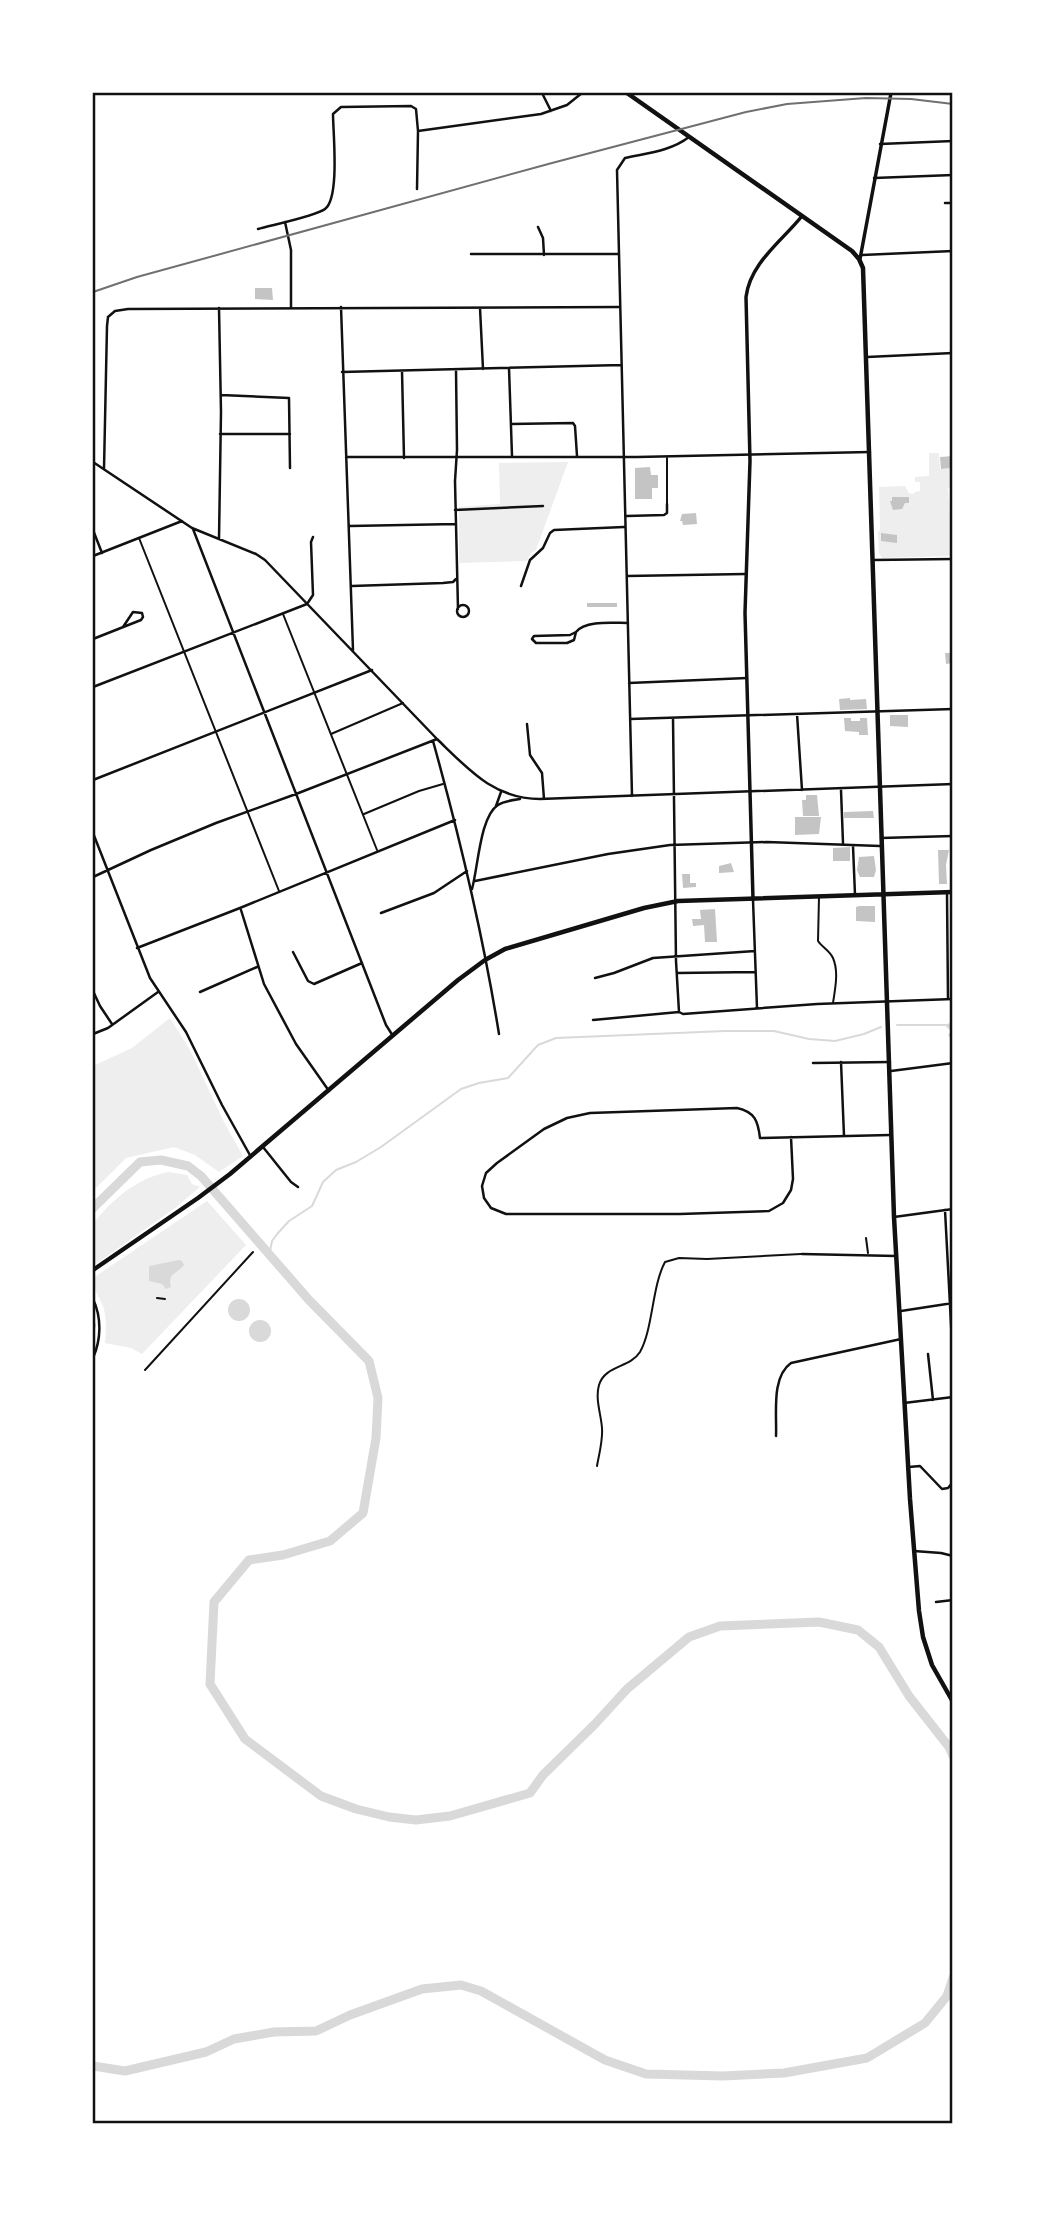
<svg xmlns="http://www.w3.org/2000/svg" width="1046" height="2217" font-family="Montserrat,sans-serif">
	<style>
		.green { fill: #eee }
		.water { fill: #d9d9d9 }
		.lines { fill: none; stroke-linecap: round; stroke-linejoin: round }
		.stream { stroke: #d9d9d9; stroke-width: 2 }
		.canal { stroke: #d9d9d9; stroke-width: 5 }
		.river { stroke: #d9d9d9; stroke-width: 9 }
		.building { fill: #c4c4c4 }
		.path { stroke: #111; stroke-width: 2 }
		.service { stroke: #111; stroke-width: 2 }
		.minor { stroke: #111; stroke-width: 2.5 }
		.tertiary { stroke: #111; stroke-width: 3.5 }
		.primary { stroke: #111; stroke-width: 4.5 }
		.rail { stroke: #707070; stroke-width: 2 }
		.neatline { fill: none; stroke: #111; stroke-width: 2.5 }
	</style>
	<rect width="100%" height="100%" fill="#fff"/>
	<path class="green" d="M929,453H939L940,469H953V487L948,488L950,516H953V556L882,558L879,553L878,532L880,530L879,487L905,486L909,493L913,494L915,492L920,491V482H915V477L929,476Z
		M568,462L536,550L531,553L527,561L459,563V507L500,504L499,463Z
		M170,1018L190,1050L224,1122L243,1156L219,1172L195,1155L174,1147L126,1158L93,1191V1066L132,1048Z
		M169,1172L187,1175L192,1184L200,1187L175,1208L93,1266V1223C100,1217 105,1208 113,1202C129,1187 147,1176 169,1172Z
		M207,1201L246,1245L142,1354L131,1348L105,1343C106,1331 107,1318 103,1306C99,1296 93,1290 93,1278Z"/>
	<path class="water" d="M179,1260L182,1261L184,1265C177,1274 167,1273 171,1287L166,1289L162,1284L149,1281V1266Z
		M228 1310a11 11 0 1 1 22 0a11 11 0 1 1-22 0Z
		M249 1331a11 11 0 1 1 22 0a11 11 0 1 1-22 0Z"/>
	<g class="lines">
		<path class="stream" d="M897,1025H953
			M269,1256L272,1241L278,1233L289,1221L312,1206L323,1182L336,1170L356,1162L381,1147L461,1089L479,1083L508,1078L538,1045L556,1038L725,1031H774L809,1039L835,1041L864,1034L881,1027"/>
		<path class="canal" d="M949,1026L953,1029
			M951,1035H953"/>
		<path class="river" d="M93,1208L140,1162L161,1160L188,1166L201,1176L309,1300L369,1361L378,1398L376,1438L363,1513L330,1541L283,1555L249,1560L214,1602L210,1684L245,1739L321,1796L356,1809L389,1817L416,1820L450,1816L530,1793L543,1775L595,1724L627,1689L689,1637L720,1626L819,1622L858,1630L879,1647L909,1696L949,1747L953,1756
			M93,2066L125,2071L206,2052L234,2039L274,2032L316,2031L350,2015L422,1989L461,1985L481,1991L605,2060L646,2074L723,2076L784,2073L867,2058L925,2023L947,1996L953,1978"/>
	</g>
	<path class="building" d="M255,288H272L273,300L255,299Z
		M953,456V468L941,469L940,457Z
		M650,467L651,475H658V488H652V499H635V468Z
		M892,497H909V503H905L902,509L893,510L890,501H892Z
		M696,513L697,524L683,525L682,521H680L682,514Z
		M881,533L897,535V543L881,541Z
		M587,603H617V607H587Z
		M945,653H953V663L946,664Z
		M850,698V700L866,699L867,709L840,710L839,699Z
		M890,715H908V727L890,726Z
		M844,718H851V721H860V718H867L868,735H859V732L845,731Z
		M806,795H817L819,816H803L802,800H806Z
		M873,811L874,818H844V812Z
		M795,817H821L819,834L795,835Z
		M850,847V861H833V848Z
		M938,850H949L946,865L947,884H939Z
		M874,856L876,870L874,877H860L857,870L859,857Z
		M731,863L734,872L719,873V866Z
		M682,874H690V883H696V887L683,888Z
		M859,906H875V922L856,921V907Z
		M715,909L717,942H705L704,925L693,926L692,919H701L700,910Z"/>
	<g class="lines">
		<path class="path" d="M157,1298L165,1299
			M145,1370L253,1252"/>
		<path class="service" d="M667,504V458
			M139,538L279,891
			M283,614L377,850
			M331,734L403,703
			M364,814L419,791L443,784
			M819,897L818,941C822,947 830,951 833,958C839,972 835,989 833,1003
			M866,1238L868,1253
			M597,1466C599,1454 603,1441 602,1428C601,1414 595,1399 599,1385C605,1365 630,1368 640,1352C653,1329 652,1286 665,1262L679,1258L707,1259L801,1254"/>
		<path class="minor" d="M542,93L551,111
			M418,131L541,114L567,105L582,93
			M880,144L953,141
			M874,178L953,175
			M945,203H953
			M285,222L291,250V307
			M538,227L543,238L544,255
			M258,229C272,225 316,216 325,209C340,198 333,132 333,114L341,107L411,106L416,109L418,131L417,189
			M471,254H618
			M862,255L953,251
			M341,307L353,650
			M480,308L483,369
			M867,357L953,353
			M509,368L512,456
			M456,370L457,450L455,481L458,609
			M402,371L404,458
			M342,372L621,365
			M221,395L289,398L290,468
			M511,424L573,423L575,426L577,456
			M220,434H290
			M346,457H637L870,452
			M93,462L192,528L256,554L265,560L437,739C468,769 494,799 540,799L953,784
			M104,469L107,326L108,317L115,311L128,309L619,307
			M455,510L543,506
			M627,516L664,515L667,513V504
			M350,526L456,524
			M193,529L386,1025L393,1036
			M93,530L102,553
			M219,539L221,412L219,308
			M93,556L182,521
			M873,560L953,559
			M627,576L745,574
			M352,586L443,583L453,582L456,579
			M521,586L530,560L543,548L550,533L554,530L624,527
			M457 611a6 6 0 1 1 12 0a6 6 0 1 1-12 0Z
			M576,632L574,640L567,643H536L532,639L534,636L570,635Z
			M576,632C585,620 613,623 628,623
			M93,639L141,620L143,617L142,613L133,612L123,627
			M629,683L747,678
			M93,687L307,604L313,595L311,542L313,537
			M797,714L802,790
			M673,718L676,961L679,1012
			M630,719L953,709
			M527,724L530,755L542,773L544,799
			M433,741C460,838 483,935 499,1034
			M93,780L372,670
			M841,790L843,843
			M632,796L617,170L625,158C647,153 671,151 689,137
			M496,806L501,792
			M93,833L150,978L186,1032L222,1105L251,1157
			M881,838L953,836
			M853,846L855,895
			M93,877L151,850L216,823L296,794L437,739
			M475,881L608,854L670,845L767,842L880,846
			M472,889C478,868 480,816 498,805C504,801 513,800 520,799
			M947,894L948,999
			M753,900L757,1008
			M241,910L264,984L296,1044L329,1091
			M381,913L434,893L467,871
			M137,948L240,908L455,820
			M293,952L308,981L314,984L362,963
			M678,973L755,972
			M595,978L614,973L653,958L755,951
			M93,991L100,1006L112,1024
			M200,992L257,967
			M593,1020L679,1012L683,1014L817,1004L953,999
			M93,1034L108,1028L158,992
			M841,1062L844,1136
			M813,1063L890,1062
			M891,1071L953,1063
			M791,1137L793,1179L791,1190L783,1203L769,1211L680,1214H506L491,1208L484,1198L482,1186L486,1173L497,1163L544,1129L567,1118L590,1113L737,1108C755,1112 758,1121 760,1138L890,1135
			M263,1147L291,1182L298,1187
			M945,1210L953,1362
			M894,1217L953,1209
			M802,1254L896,1256
			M93,1299C102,1318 101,1340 93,1358
			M901,1311L953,1303
			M93,1313L94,1325L93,1345
			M928,1354L933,1400
			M904,1403L953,1397
			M776,1436C777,1414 771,1377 791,1363L901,1339
			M909,1467L920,1466L942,1489L948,1488L953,1482
			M914,1551L941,1553L953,1556
			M936,1602L953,1600"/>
		<path class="tertiary" d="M860,259L891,93
			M753,899L745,613L750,461L746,297C750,263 782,241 802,216"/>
		<path class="primary" d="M627,93L852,251L859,259L863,268L894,1217L910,1499L919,1611L923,1637L932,1665L953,1702
			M93,1270L198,1198L230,1174L458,980L485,960L505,949L644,908L678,901L953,892"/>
		<path class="rail" d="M93,292L137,277L552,163L746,112L787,104L866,98L911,99L953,104"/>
	</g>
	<rect width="1046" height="2217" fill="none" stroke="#ffffff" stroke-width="189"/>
	<rect x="94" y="94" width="857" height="2028" class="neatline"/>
</svg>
